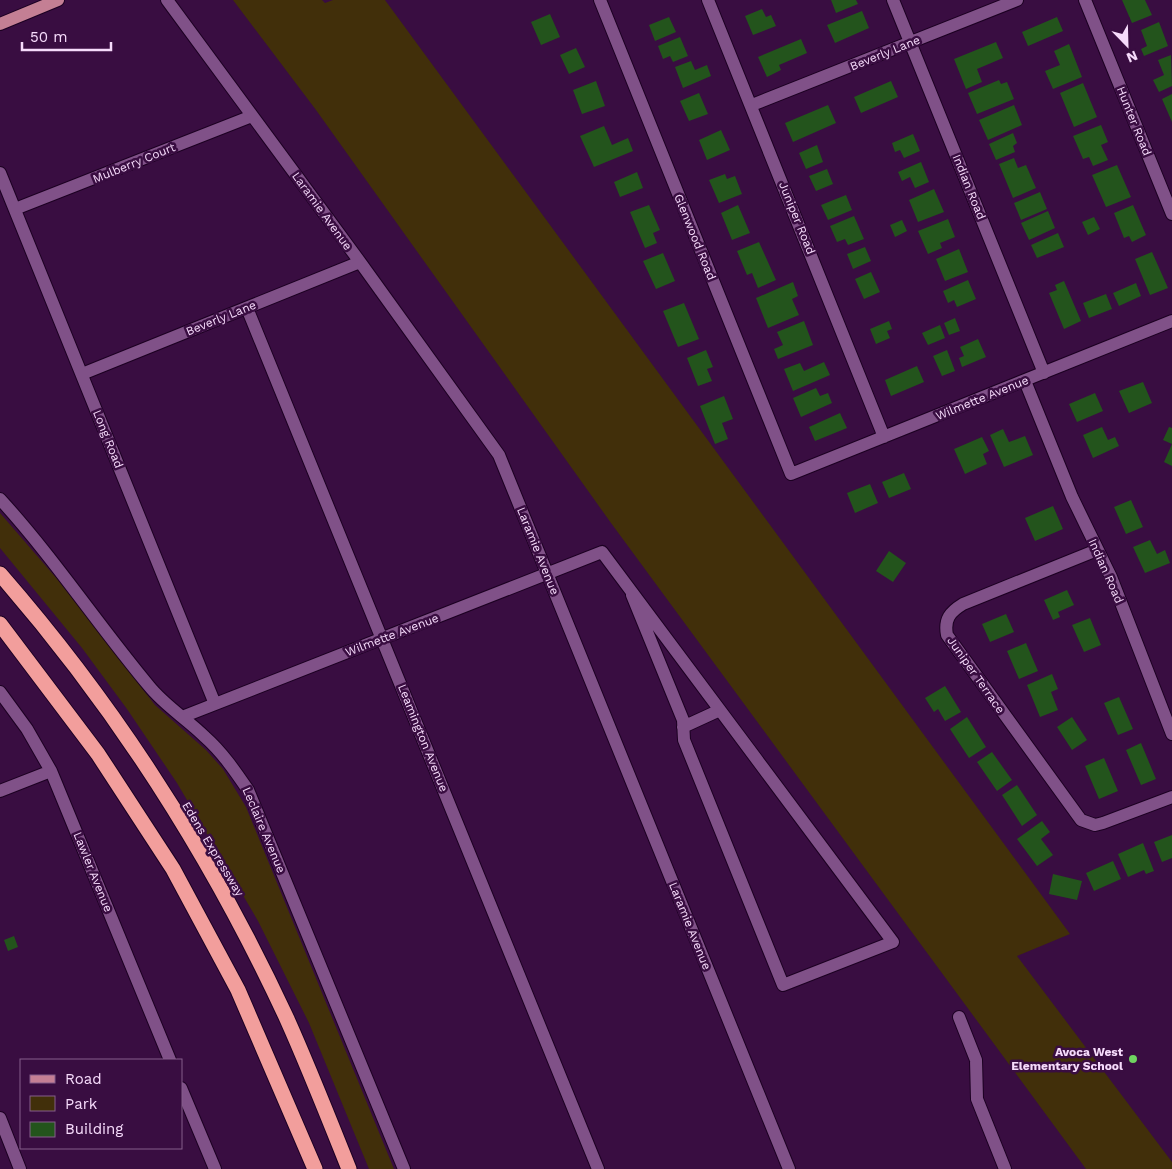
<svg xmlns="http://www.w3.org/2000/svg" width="1172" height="1169" font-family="'Work Sans',sans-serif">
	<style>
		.green { fill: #412f0a }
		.building { fill: #23541c }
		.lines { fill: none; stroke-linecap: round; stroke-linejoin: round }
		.minor-casing { stroke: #1c0022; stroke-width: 14 }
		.major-casing { stroke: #1c0022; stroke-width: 14 }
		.highway-casing { stroke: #1c0022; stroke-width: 17 }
		.minor { stroke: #805188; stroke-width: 12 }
		.major { stroke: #c47f94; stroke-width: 12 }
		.highway { stroke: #f29e9c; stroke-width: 15 }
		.poi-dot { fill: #6fd360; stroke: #390d41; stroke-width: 2 }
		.labels { text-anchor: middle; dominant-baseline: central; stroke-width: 5; stroke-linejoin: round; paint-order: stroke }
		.street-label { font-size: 12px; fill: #f6dbfb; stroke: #390d41 }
		.poi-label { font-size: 12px; font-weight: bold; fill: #f6dbfb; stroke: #390d41; text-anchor: end }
	</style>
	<rect width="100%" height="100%" fill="#390d41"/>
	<path class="green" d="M233,0H322L325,3L333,0H385L1070,934L1017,956L1172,1162V1169H1086L611,523L316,110Z
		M0,513L58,580L155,705L206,750L223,769L246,807L394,1169H369L309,1023L258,921L177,783L127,709L82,648L0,548Z"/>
	<path class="building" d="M831,0H856L858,4L836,13Z
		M1122,0H1145L1152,15L1132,23Z
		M762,9L766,17L771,15L776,26L753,35L745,16Z
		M862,11L869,28L835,43L827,25Z
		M550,14L560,37L541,45L531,22Z
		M669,17L676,32L655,41L649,25Z
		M1057,17L1063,31L1028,46L1022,32Z
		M1159,22L1168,46L1144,56L1141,49L1147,46L1141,30Z
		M680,37L688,56L673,62L670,56L663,59L658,46Z
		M801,39L807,53L779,65L781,70L767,77L758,57Z
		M996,42L1003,58L977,69L982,82L966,89L954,59Z
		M1069,44L1082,77L1053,89L1045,71L1060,65L1054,51Z
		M576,48L585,67L569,74L560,55Z
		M1171,55L1172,86L1159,92L1153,80L1164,75L1158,60Z
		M691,61L695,70L707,65L711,76L683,88L675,67Z
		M999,80L1001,84L1007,82L1014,99L977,114L968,93Z
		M596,81L605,106L582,114L573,90Z
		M891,81L898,97L861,113L854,97Z
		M1083,83L1097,117L1074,127L1060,93Z
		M699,93L708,114L689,121L680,101Z
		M1172,94V122L1162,99Z
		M828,105L836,123L793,142L785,123Z
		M1014,105L1022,125L988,140L979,120Z
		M1101,125L1108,142L1101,145L1108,160L1093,166L1089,157L1083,159L1073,136Z
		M604,126L612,145L628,138L633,151L594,167L580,136Z
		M721,130L730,150L707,160L699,140Z
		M1013,133L1017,143L1013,146L1015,152L996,160L989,144Z
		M913,134L920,151L904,158L900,150L895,152L892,143Z
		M817,145L823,162L806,169L799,153Z
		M1014,158L1018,168L1026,165L1036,188L1013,198L999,164Z
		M921,162L929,182L915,188L910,177L902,181L898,172Z
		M1117,165L1131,197L1106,207L1092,175Z
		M827,169L833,184L816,191L809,176Z
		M637,172L643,188L620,197L614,182Z
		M725,174L727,179L735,176L742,194L719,203L709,180Z
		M934,189L944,212L918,222L909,200Z
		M1040,192L1047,209L1021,220L1014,203Z
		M846,195L852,210L828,220L821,205Z
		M649,205L660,230L653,233L657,243L645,248L630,212Z
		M738,205L750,233L732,240L721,213Z
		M1133,205L1146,235L1132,242L1129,236L1124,238L1114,213Z
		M1048,211L1055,228L1029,240L1021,223Z
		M854,216L864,239L848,245L845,239L837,242L830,226Z
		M1094,217L1100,229L1088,235L1082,222Z
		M948,219L955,237L940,243L942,248L928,254L918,231Z
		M902,220L907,231L895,237L890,225Z
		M1058,233L1064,247L1037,258L1031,245Z
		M759,242L776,280L758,288L752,273L747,275L737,251Z
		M865,247L871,261L853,269L847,254Z
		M959,249L968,272L945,281L936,259Z
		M1152,252L1168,288L1150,295L1135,259Z
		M663,253L675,281L656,289L643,261Z
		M871,272L880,292L864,299L855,279Z
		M968,280L976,299L957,307L954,300L948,303L943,291Z
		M1064,281L1081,321L1064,329L1049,293L1057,290L1055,285Z
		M793,282L798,296L792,299L799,315L768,328L756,298Z
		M1136,283L1141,296L1119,306L1113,293Z
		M1106,294L1112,309L1089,318L1083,303Z
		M684,303L699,339L678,347L663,311Z
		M955,318L960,331L949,335L944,323Z
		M804,321L813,345L778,359L774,349L783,345L777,332Z
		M889,321L892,329L887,331L890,338L876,344L870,329Z
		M940,325L945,338L928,345L922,333Z
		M978,339L986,357L962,367L959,358L964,356L960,347Z
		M706,350L713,367L707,369L712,381L698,386L687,358Z
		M947,350L955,371L942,376L933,356Z
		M824,362L830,375L793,391L784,369L800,363L804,371Z
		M917,366L924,382L891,396L885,380Z
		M1143,382L1152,403L1129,413L1119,391Z
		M816,388L820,396L828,393L832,403L801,417L793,398Z
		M1095,393L1103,411L1077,422L1069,404Z
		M724,396L733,419L722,423L728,439L715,444L700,406Z
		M840,413L847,428L815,441L809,427Z
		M1102,427L1108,440L1115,437L1119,446L1093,458L1083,435Z
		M1169,427L1172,428V466L1164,462L1172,444L1163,440Z
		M1003,429L1009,442L1025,436L1033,455L1004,467L990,435Z
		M982,437L989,451L983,454L987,464L965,474L954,449Z
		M904,473L911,489L889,498L882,482Z
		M870,484L878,503L855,513L847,493Z
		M1131,500L1143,527L1126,534L1114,507Z
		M1053,506L1063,529L1035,541L1025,518Z
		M1150,540L1157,554L1165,550L1170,563L1145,573L1133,547Z
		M889,551L906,563L893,582L876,571Z
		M1067,590L1074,605L1058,612L1060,617L1053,620L1044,600Z
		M1006,614L1014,632L990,642L982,624Z
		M1090,618L1101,645L1084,652L1072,625Z
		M1026,643L1038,671L1019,679L1007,651Z
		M1052,674L1058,689L1051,692L1058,710L1040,717L1027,685Z
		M945,686L961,712L945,721L938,709L934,712L925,698Z
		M1119,697L1133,729L1118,735L1104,703Z
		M967,717L986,747L969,758L950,729Z
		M1072,717L1087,740L1072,750L1057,727Z
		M1141,743L1156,779L1141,785L1126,750Z
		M992,752L1012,780L997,791L977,762Z
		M1104,758L1118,791L1099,799L1085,766Z
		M1017,785L1037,815L1022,826L1002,795Z
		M1042,821L1050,832L1041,839L1053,855L1037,866L1017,839Z
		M1172,835V858L1162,862L1154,842Z
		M1143,843L1154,871L1146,874L1144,870L1128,877L1118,854Z
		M1113,861L1121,879L1094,891L1086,873Z
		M1053,874L1082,881L1077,900L1049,894Z
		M14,936L18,947L8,951L4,940Z"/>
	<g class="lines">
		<g class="minor-casing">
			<path id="minor" d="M167,0L360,262L499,455L789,1169
				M600,0L791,474L1172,321
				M708,0L884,437
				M893,0L1044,373
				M1085,0L1172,214
				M752,105L1017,0
				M0,173L215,704
				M15,209L252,116
				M247,308L598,1169
				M82,374L360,262
				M1025,381L1072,497L1111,577L1172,734
				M0,499C54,558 98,625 149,686C165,706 187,719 205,737C222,752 235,771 248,790L404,1169
				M1097,550L963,604C950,612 944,619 947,635L1081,820L1095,825L1103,823L1172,797
				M0,692L27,729L51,771L170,1060
				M182,717L602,552L893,942L783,985L684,740L683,720L632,595
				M683,727L720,710
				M0,791L51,771
				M959,1017L976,1060L977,1099L1005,1169
				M181,1088L215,1169
				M0,1118L20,1169"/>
		</g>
		<g class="major-casing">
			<path id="major" d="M0,24L58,0"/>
		</g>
		<g class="highway-casing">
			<path id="highway" d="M0,574C116,707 213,859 287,1019C309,1068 329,1119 349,1169
				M0,624L98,754L173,869L238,990L315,1169"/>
		</g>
		<use href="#minor" class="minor"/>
		<use href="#major" class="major"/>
		<use href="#highway" class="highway"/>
	</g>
	<circle class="poi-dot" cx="1133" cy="1059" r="5"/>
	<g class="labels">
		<g class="street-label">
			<text transform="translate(885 53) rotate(-22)">Beverly Lane</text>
			<text transform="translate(1134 121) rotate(68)">Hunter Road</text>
			<text transform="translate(134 163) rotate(-22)">Mulberry Court</text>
			<text transform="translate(969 187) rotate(68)">Indian Road</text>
			<text transform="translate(322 211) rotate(54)">Laramie Avenue</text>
			<text transform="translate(797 218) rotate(68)">Juniper Road</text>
			<text transform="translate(695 237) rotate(68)">Glenwood Road</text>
			<text transform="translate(221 318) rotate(-22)">Beverly Lane</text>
			<text transform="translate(982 398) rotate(-22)">Wilmette Avenue</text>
			<text transform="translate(108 439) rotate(68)">Long Road</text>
			<text transform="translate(538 551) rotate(68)">Laramie Avenue</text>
			<text transform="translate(1106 571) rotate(66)">Indian Road</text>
			<text transform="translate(392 635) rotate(-21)">Wilmette Avenue</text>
			<text transform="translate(976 675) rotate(55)">Juniper Terrace</text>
			<text transform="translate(423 738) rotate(68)">Leamington Avenue</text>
			<text transform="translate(264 830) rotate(67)">Leclaire Avenue</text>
			<text transform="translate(213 849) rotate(59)">Edens Expressway</text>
			<text transform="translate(93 872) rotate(68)">Lawler Avenue</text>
			<text transform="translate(690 926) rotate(68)">Laramie Avenue</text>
		</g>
		<g class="poi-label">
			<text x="1123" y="1052">Avoca West<tspan x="1123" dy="14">Elementary School</tspan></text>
		</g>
	</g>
	<rect x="20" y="1059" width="162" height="90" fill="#390d41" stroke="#855f8b"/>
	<rect x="30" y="1075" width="25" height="8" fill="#c47f94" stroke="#855f8b"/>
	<text x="65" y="1084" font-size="15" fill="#f6dbfb">Road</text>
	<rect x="30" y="1096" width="25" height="15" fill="#412f0a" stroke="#855f8b"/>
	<text x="65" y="1109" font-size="15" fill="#f6dbfb">Park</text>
	<rect x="30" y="1122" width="25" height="15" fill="#23541c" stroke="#855f8b"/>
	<text x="65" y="1134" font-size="15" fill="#f6dbfb">Building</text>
	<g transform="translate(1127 45) rotate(157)" stroke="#390d41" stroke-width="4" paint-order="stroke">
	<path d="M0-4L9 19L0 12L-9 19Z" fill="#f6dbfb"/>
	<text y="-8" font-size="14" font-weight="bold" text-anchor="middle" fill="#f6dbfb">N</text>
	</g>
	<path d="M22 42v8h89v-8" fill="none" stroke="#f6dbfb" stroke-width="2.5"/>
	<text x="30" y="42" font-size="15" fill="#f6dbfb" stroke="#390d41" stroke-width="4" paint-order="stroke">50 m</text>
</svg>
